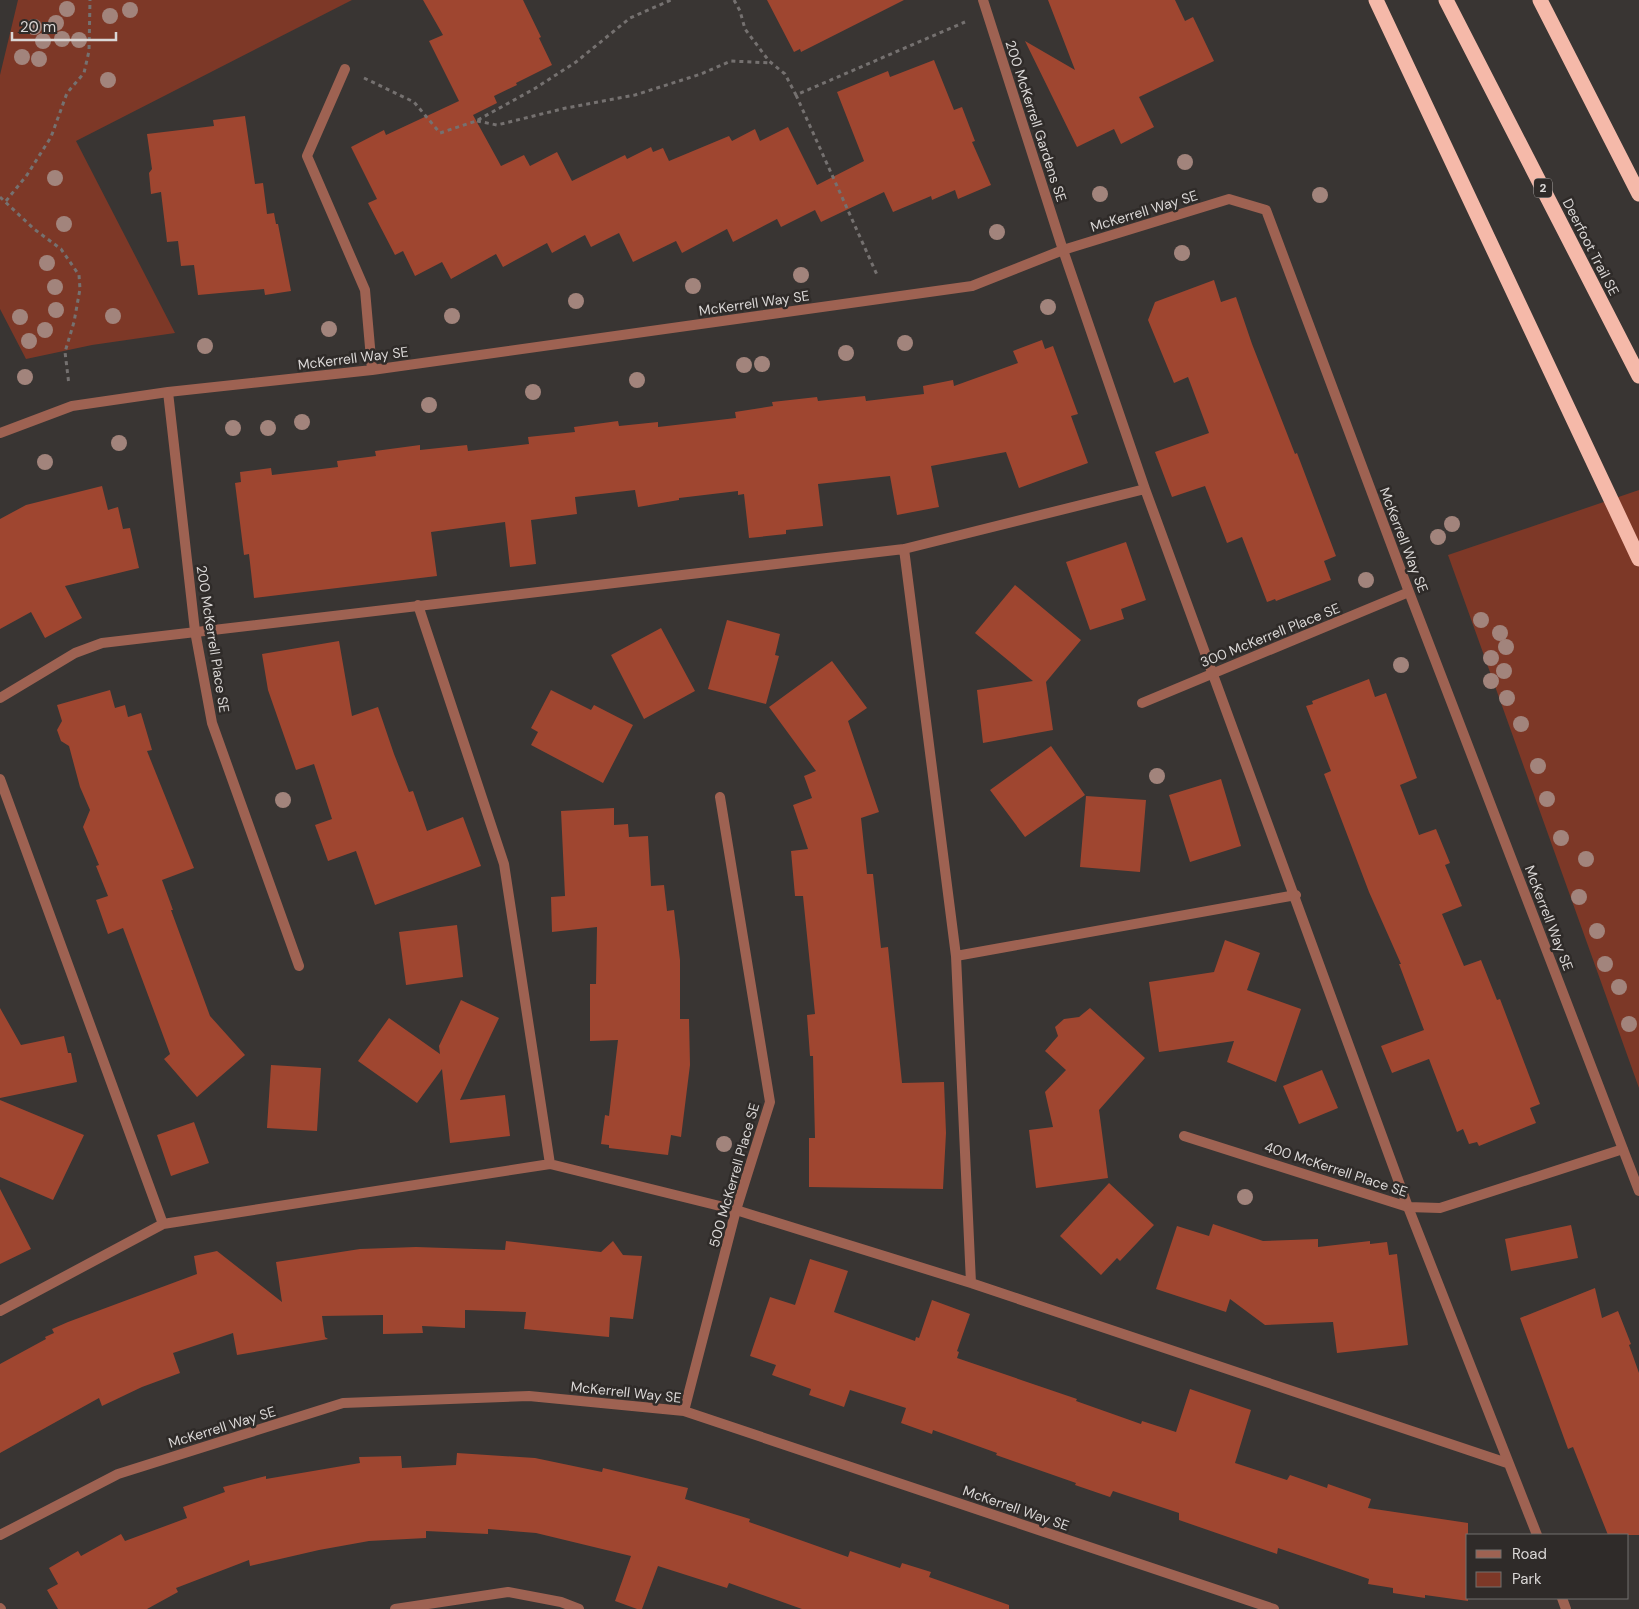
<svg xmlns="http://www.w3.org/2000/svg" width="1639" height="1609" font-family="'DM Sans',sans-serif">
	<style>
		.green { fill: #7d3827 }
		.building { fill: #9f4630 }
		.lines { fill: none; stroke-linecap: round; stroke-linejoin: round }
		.path { stroke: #757170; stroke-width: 3; stroke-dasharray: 4 4; stroke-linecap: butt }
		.service { stroke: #9e6252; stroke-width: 10 }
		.minor { stroke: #9e6252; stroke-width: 10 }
		.motorway { stroke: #f5b9a9; stroke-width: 15 }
		.tree { fill: #a2847c }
		.labels { text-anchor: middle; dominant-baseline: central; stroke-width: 5; stroke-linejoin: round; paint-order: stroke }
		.shield { fill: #2f2b29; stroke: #a7a3a2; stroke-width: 1 }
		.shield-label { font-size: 12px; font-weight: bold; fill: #dad7d6 }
		.street-label { font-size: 14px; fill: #dad7d6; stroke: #2f2b29 }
	</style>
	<rect width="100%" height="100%" fill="#393533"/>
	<path class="green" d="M18,0H352L76,141L175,333L92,345L26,359L0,309V75Z
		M1639,490V1088L1448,555Z"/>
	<path class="building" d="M423,0H523L541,37L539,38L552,65L516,83L517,85L494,96L497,103L473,115L501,166L524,155L530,166L557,152L572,181L625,155L627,159L651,147L653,152L663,148L669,161L729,136L732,141L755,129L760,141L788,127L817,185L864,161L837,92L888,71L890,77L934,60L954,110L962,107L975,141L972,142L991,185L958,199L955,190L932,200L931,196L893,212L884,192L821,222L815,210L781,227L777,219L733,242L727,229L682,253L676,241L633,262L619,233L591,247L585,235L552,253L547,243L503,267L496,254L451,279L442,262L415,276L403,251L395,255L368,203L377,199L351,147L384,130L386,135L459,101L429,41L443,35Z
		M767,0H904L801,52L800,49L794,52Z
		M1048,0H1175L1185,21L1193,17L1214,61L1139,97L1154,127L1121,144L1114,129L1077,147L1025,41L1075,70Z
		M245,116L255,184L263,183L267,214L274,213L276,224H278L291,291L265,295L264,289L198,295L194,265L181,266L178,241L167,242L161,192L151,194L149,173L152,169L147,134L214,126L213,120Z
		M1214,280L1221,302L1236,297L1252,344L1295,454L1297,453L1336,556L1324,561L1331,580L1276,601L1275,599L1267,602L1242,537L1227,543L1205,486L1172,497L1155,452L1209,433L1188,377L1174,383L1148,320L1155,302Z
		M1042,340L1045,349L1053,346L1078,414L1071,416L1088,463L1019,488L1006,452L931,466L939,507L897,515L890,476L818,484L823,526L786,530V534L749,538L744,494L738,495V491L679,498V500L638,507L635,490L575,497L577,514L531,520L536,564L510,567L505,522L431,532L437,576L254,598L249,554L244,555L235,483L241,482L240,472L271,468L272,475L338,467L337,461L376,456L375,451L420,445V450L467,445L468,451L529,444L528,437L575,432L574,427L618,421L619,426L658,422V427L736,418L735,412L773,406L772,402L817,397L818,401L865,396L866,401L924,394L923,386L953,380L954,386L1018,363L1013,351Z
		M102,486L108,510L118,507L123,529L130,528L139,568L65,586L82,618L45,638L31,612L0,629V519L26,505Z
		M1126,542L1146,600L1121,609L1124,619L1090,630L1066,562Z
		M1015,585L1081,640L1046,682L1053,730L983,743L977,690L1033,681L975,633Z
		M727,620L780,634L775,655L779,656L766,704L708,689Z
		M661,628L695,691L644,719L611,655Z
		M339,641L352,716L378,707L394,754L409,792L413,791L427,831L463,817L481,866L375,905L356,851L328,861L315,825L332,819L314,764L296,770L268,690L262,654Z
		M832,661L867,708L848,721L879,812L861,818L867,874H873L881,948L888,947L902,1083L944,1082L946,1133L943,1189L809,1187V1138H815L813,1056H810L807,1015L815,1014L803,896H795L791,851L808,849L793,805L812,798L804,776L816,771L769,707Z
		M1369,679L1375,697L1386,693L1417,778L1400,785L1419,835L1436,829L1450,863L1445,865L1462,906L1442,914L1464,966L1481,960L1497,1000L1500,999L1540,1104L1530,1108L1536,1123L1479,1146L1477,1142L1469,1144L1463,1129L1457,1132L1429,1059L1392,1073L1381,1046L1424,1030L1399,964H1401L1369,892L1324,774L1331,771L1306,706L1313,704L1312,701Z
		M110,690L115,708L125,705L128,717L141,713L152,750L147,751L194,868L162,880L173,910H171L210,1016L245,1055L197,1097L164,1059L170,1054L123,928L108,934L96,900L108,896L96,866L99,865L83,827L90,810L80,787L69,746L61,741L57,730L62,721L57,705Z
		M551,690L591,710L594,705L633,725L603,783L531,745L538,732L531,728Z
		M1051,746L1085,795L1025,837L990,790Z
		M1221,779L1241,846L1190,862L1169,795Z
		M1086,796L1146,800L1140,872L1080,867Z
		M614,808V825L628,824L629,837L648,836L651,886L664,885L667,911L674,910L680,960V1019H689L690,1065L681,1137L671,1135L668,1155L609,1148V1145L601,1144L605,1115L609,1116L618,1040L590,1041V984H596L597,927L552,932L551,897L565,896L561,811Z
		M457,925L463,977L406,985L399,932Z
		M1225,940L1260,953L1247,990L1301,1009L1276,1082L1227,1062L1234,1041L1159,1052L1149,982L1214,972Z
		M461,1000L499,1018L460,1100L505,1095L510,1136L450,1143L442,1069L417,1103L358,1061L389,1018L440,1054L439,1046Z
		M0,1008L21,1045L64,1036L68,1053H71L77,1082L0,1098Z
		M1090,1008L1145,1058L1099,1110L1108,1178L1036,1188L1029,1130L1053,1127L1045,1092L1066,1070L1045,1051L1058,1036L1055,1027L1064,1019L1079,1017Z
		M271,1065L321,1068L317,1131L267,1128Z
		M1322,1070L1338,1108L1299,1124L1283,1086Z
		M0,1100L84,1135L53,1200L0,1177Z
		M194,1122L209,1163L171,1176L157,1135Z
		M1109,1183L1154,1225L1120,1261L1117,1258L1101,1275L1060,1236Z
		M0,1189L31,1249L0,1264Z
		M1213,1224L1263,1241L1318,1239V1247L1370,1241V1244L1387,1242L1389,1255L1397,1254L1408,1345L1337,1353L1333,1322L1265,1325L1230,1299L1226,1312L1156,1289L1177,1226L1209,1236Z
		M1571,1225L1578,1258L1511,1271L1505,1239Z
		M506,1241L601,1252L613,1241L623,1255L642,1256L633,1319L610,1317L609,1337L524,1329L526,1312L465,1310V1328L422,1326L423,1333L383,1334V1315L322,1316L325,1337L328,1339L237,1355L233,1333L173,1353L180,1373L142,1387L102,1406L99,1398L0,1453V1364L46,1339L45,1337L54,1333L52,1329L68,1322L197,1274L194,1256L217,1251L282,1302L276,1262L360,1249L416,1247L505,1250Z
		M810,1259L848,1271L834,1312L915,1341L916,1337L919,1338L932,1300L970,1314L957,1351L959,1352L957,1358L1077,1399L1076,1401L1141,1424L1142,1421L1176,1432L1190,1389L1251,1410L1235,1463L1287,1480L1290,1475L1327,1488L1328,1484L1371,1499L1368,1508L1468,1523V1601L1425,1595V1598L1393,1593V1588L1368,1584L1369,1579L1278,1548L1277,1554L1179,1520V1513L1113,1491L1110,1497L1075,1485L1076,1483L996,1455L997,1453L933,1430L932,1434L901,1423L906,1408L850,1390L844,1407L809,1395L811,1389L772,1375L776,1365L750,1356L770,1297L795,1305Z
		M1595,1288L1602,1318L1618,1311L1631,1344L1629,1345L1639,1373V1535H1608L1573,1447L1568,1449L1520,1318Z
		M457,1453L535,1458L602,1472L603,1468L688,1488L685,1499L750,1519L749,1522L848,1557L850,1551L900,1568L902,1563L931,1572L929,1577L1009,1605V1609H802L729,1583L727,1588L658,1566L642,1609H637L615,1601L631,1556L536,1533L488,1529V1534L426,1531V1538L369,1541L319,1550L250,1566L249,1560L176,1588L178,1592L147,1609H58L47,1590L58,1584L49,1568L78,1551L81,1556L121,1534L125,1541L187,1518L183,1507L225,1492L223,1487L266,1476V1479L360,1463L359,1457L401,1456L402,1468L456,1465Z"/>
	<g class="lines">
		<path class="path" d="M734,0L740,11L745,29L769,61L785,74L796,95L965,22
			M364,78L414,102L440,133L476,121L534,89L576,62L630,18L671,0
			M796,95L878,277
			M477,121L497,125L566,108L635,95L701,74L731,61L771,63
			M0,197L34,229L61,249L79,275L80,289L74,322L65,352L69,385
			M6,201L27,175L51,137L67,93L84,73L89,51L90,0"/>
		<path class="service" d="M1063,250L1145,489L1408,1207L1537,1535
			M904,549L956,956L971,1283
			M418,605L504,864L550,1164
			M0,698L75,653L102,643L904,549L1145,489
			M0,779L163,1224
			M956,956L1296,895
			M0,1311L163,1224L550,1164L736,1210L971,1283L1507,1463
			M1562,1598L1566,1609
			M0,1608L1,1609
			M395,1609L508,1592L561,1602L579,1609"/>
		<path class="minor" d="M983,0L1063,250
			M345,69L307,156L365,290L372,370
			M168,392L195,631L212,723L299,966
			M0,433L72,406L168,392L372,370L972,286L1063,250L1229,199L1266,210L1409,592L1639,1191
			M1142,703L1409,592
			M1184,1136L1408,1207L1440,1208L1623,1149
			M684,1411L736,1210L770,1102L720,797
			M0,1535L118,1474L343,1403L529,1396L684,1411L1274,1609"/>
		<path class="motorway" d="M1376,0L1639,559
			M1446,0L1639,376
			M1540,0L1639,194"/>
	</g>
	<g class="tree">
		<circle cx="67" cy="9" r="8"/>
		<circle cx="130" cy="10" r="8"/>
		<circle cx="110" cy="16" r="8"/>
		<circle cx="56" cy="23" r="8"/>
		<circle cx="34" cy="27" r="8"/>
		<circle cx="62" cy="39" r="8"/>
		<circle cx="79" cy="40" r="8"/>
		<circle cx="43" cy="41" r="8"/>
		<circle cx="22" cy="57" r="8"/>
		<circle cx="39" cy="59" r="8"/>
		<circle cx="108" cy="80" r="8"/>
		<circle cx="1185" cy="162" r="8"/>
		<circle cx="55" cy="178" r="8"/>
		<circle cx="1100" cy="194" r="8"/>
		<circle cx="1320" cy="195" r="8"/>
		<circle cx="64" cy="224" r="8"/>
		<circle cx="997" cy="232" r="8"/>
		<circle cx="1182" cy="253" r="8"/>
		<circle cx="47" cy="263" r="8"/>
		<circle cx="801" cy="275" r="8"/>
		<circle cx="693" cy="286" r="8"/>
		<circle cx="55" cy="287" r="8"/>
		<circle cx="576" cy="301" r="8"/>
		<circle cx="1048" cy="307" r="8"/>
		<circle cx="56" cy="310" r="8"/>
		<circle cx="113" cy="316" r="8"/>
		<circle cx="452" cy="316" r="8"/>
		<circle cx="20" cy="317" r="8"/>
		<circle cx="329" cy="329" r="8"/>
		<circle cx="45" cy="330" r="8"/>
		<circle cx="29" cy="341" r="8"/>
		<circle cx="905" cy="343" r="8"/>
		<circle cx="205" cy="346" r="8"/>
		<circle cx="846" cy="353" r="8"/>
		<circle cx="762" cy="364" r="8"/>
		<circle cx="744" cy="365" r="8"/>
		<circle cx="25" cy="377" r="8"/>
		<circle cx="637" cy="380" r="8"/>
		<circle cx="533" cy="392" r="8"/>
		<circle cx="429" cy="405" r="8"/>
		<circle cx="302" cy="422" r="8"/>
		<circle cx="233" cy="428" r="8"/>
		<circle cx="268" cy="428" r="8"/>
		<circle cx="119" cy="443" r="8"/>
		<circle cx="45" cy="462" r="8"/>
		<circle cx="1452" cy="524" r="8"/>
		<circle cx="1438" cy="537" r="8"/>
		<circle cx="1366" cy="580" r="8"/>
		<circle cx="1481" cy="620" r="8"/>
		<circle cx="1500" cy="633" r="8"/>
		<circle cx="1506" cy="647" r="8"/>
		<circle cx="1491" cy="658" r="8"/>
		<circle cx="1401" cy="665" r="8"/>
		<circle cx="1504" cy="671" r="8"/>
		<circle cx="1491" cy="681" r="8"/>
		<circle cx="1507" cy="698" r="8"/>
		<circle cx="1521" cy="724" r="8"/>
		<circle cx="1538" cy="766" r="8"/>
		<circle cx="1157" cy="776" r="8"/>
		<circle cx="1547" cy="799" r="8"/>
		<circle cx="283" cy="800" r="8"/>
		<circle cx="1561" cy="838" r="8"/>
		<circle cx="1586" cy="859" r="8"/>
		<circle cx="1579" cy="897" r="8"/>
		<circle cx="1597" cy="931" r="8"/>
		<circle cx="1605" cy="964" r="8"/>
		<circle cx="1619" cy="987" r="8"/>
		<circle cx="1629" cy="1024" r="8"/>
		<circle cx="724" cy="1144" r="8"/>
		<circle cx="1245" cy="1197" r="8"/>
	</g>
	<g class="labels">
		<rect class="shield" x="1534" y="178.5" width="18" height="19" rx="4"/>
		<g class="shield-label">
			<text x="1543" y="188">2</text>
		</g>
		<g class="street-label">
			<text transform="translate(1036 121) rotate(72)">200 McKerrell Gardens SE</text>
			<text transform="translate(1144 211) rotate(-17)">McKerrell Way SE</text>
			<text transform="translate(1591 247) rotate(63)">Deerfoot Trail SE</text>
			<text transform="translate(754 303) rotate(-8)">McKerrell Way SE</text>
			<text transform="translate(353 358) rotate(-7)">McKerrell Way SE</text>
			<text transform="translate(1404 540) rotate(69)">McKerrell Way SE</text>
			<text transform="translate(1270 635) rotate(-22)">300 McKerrell Place SE</text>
			<text transform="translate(213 639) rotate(81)">200 McKerrell Place SE</text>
			<text transform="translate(1549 918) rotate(69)">McKerrell Way SE</text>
			<text transform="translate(1336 1169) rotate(18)">400 McKerrell Place SE</text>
			<text transform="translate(734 1175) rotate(-74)">500 McKerrell Place SE</text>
			<text transform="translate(626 1392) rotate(6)">McKerrell Way SE</text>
			<text transform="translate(222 1427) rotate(-17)">McKerrell Way SE</text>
			<text transform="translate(1016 1508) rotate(19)">McKerrell Way SE</text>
		</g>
	</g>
	<rect x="1466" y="1534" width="162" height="65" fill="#2f2b29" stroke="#73706e"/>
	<rect x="1476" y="1550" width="25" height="8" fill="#9e6252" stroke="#73706e"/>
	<text x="1512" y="1559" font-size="15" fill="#dad7d6">Road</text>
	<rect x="1476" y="1572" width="25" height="15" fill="#7d3827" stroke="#73706e"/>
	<text x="1512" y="1584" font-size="15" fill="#dad7d6">Park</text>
	<path d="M12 32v8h104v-8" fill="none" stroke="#dad7d6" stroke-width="2.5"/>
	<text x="20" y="32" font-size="15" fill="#dad7d6" stroke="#2f2b29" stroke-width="4" paint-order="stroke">20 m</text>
</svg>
